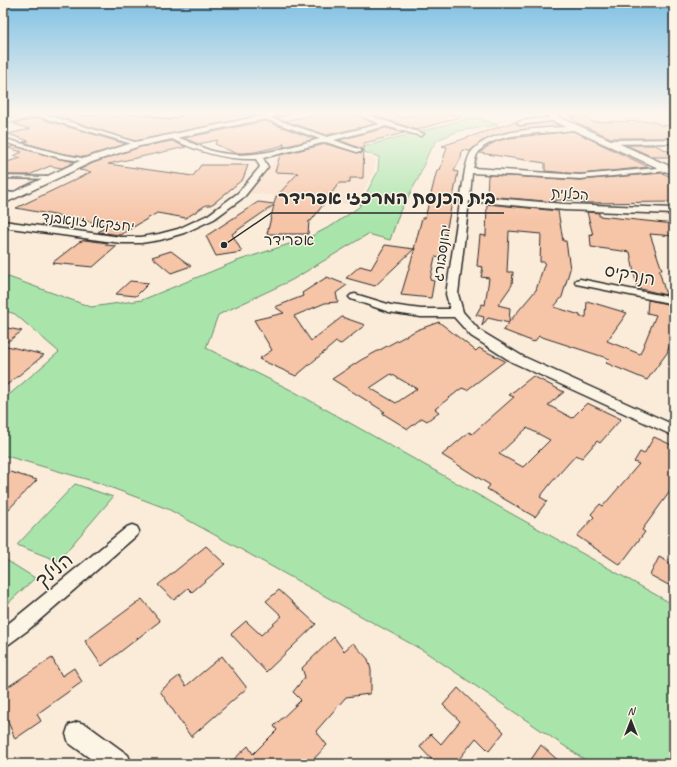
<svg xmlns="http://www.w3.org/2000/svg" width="677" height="767" font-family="Caveat,'Playpen Sans Hebrew',sans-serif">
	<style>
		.built { fill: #fadfca }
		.green { fill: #a9e5ab; stroke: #6a886b }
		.building { fill: #f6c4a7; stroke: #2b2b2b; fill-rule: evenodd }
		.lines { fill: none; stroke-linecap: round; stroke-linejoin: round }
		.service-casing { stroke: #2b2b2b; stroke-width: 3 }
		.pedestrian-casing { stroke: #2b2b2b; stroke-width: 3 }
		.minor-casing { stroke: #2b2b2b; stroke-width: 3 }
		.tertiary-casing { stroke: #2b2b2b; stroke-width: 3 }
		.service { fill: #fcf5e5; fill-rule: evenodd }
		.pedestrian { fill: #fcf5e5; fill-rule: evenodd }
		.minor { fill: #fcf5e5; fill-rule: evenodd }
		.tertiary { fill: #fcf5e5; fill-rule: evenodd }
		.labels { text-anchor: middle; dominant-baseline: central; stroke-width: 3; stroke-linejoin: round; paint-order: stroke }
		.far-street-label { font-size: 14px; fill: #2b2b2b; stroke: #fcf5e5 }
		.far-neighbourhood-label { font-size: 15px; fill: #2b2b2b; stroke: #fcf5e5 }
		.street-label { font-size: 17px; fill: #2b2b2b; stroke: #fcf5e5 }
		.near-street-label { font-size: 20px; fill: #2b2b2b; stroke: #fcf5e5 }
		.leader { fill: none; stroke: #2b2b2b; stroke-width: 1.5 }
		.callout-dot { fill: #2b2b2b; stroke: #fcf5e5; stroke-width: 1.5 }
		.callout-label { font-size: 18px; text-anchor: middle; font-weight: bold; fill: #2b2b2b; stroke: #fcf5e5; stroke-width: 3; stroke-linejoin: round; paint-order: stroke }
	</style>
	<rect width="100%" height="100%" fill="#fbebd9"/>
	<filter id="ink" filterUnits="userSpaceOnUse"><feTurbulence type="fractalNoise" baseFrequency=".025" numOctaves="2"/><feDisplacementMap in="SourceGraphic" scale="8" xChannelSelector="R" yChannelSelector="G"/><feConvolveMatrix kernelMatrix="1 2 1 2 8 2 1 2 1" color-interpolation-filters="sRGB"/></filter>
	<g filter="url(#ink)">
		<path class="built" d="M329,143L350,152L376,159L373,173L356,205L250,193L274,161L280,157L287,154Z"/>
		<path class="green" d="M474,117L498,125L459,131L437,140L428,154L418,179L400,211L390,240L368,234L292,280L218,315L206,348L293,391L674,605V764H591L424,651L168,509L96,482L3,455V400L59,352L15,314L3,310V275L91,307L142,300L237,261L308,238L333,225L359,207L378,171L379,157L355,149Z
			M75,484L113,497L58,561L17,545Z
			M3,558L35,578L3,608Z"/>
		<path class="building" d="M76,114L82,116L105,114L117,117L125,114H139L169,120L184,114H255L256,116L135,141L52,115Z
			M317,114H355L375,124L327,135L285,121Z
			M371,114H395L403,118L416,114H459L460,117L416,130Z
			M569,116H585L592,122L653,121L660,125L674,126V138H611L577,123Z
			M38,118L126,144L84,157L60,153L23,142L29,141L8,134L30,129L14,124Z
			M265,121L315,139L283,147L284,143L281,146L255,152L243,153H235L215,144L218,140L198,144L184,138Z
			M517,121L516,123L520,126L551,122L560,126L507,132L482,141L470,151L462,150L461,158L454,171L458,172L441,258L435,257L430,280L434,281L431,298L401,295L415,248L375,286L346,278L360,266L371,269L385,245L414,249L422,218H425L437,170H440L447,147L442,146Z
			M386,128L404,133L364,143L363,178H350V183H339L311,221H309L308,234H267L274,205L232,234L242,252L216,256L206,236L258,202L274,204L276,197L298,173L275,172L280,155L326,144L361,154L362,152V149L339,140Z
			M573,131L649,167L580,174L545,171V163L480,153L487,147L497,141L510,138Z
			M172,141L186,147L108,164L193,176L201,165H248L243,179L214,203L210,205H206L186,218L157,213L120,235L98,232L109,225L16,208L91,172L79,170L93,163L140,147Z
			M626,145H655L674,154V157H653Z
			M14,146L60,159L75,162L62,168L50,166L29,175H3V163L21,158L13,156L22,152L8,148Z
			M662,173L674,178V202L584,203L583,200H556V202L487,196V195L488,175L580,180Z
			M487,204L558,211L563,241H566L570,269L562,297L554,307L580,315V317H586L587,301L627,313L607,341L612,343L640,354L656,315L647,313L648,300L672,305L671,332H674L667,353L647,380L606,363L610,359L539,336L534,342L503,330L509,323L488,318L482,326L484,317L476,315L482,304L485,305L489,278L481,277L483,267L477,266L480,235L486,236ZM509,231L541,234L540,262H545L536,290L509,322L510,308L498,305L512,285L513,272H507Z
			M587,212L599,213V216L674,224V236L650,234L662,270H659L666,295L637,288L630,252L591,247L590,234L593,235Z
			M85,240L108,243L105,245L117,246L93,267L52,263L79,242Z
			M171,251L191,266L171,273L152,257Z
			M327,277L347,285L336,293L338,302L325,303L294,316L311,341L342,317L365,325L341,344L336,342L296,376L259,359L272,350L254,320L284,313L275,307L303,296L302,293Z
			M130,281L149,283L136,296L116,294Z
			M439,322L476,351L479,348L505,361L467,390L462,388L435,409L439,412L427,421L422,418L408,429L382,413L385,412L332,379L361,360L417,330ZM391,374L417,389L396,403L370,388Z
			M3,327L22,331L3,345Z
			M3,345L44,355L3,388Z
			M533,376L564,392L548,405L572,418L587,403L621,419L600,443L597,441L582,458L576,455L551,483L540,497L547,501L535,517L487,489L490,485L442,455L469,432L472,434L514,397L509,395ZM527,428L550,440L523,467L499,454Z
			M654,437L674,446V486L642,530L645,532L620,565L577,536L594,517L591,514L600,504L603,506L639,464L634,462L640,452L644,454Z
			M10,472L37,480L3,515V478Z
			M206,546L225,564L192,592L188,588L174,600L158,585Z
			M659,557L674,565V588L650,575Z
			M279,590L316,624L266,672L231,634L246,621L261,635L282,616L266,601Z
			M142,599L160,621L102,666L85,641Z
			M334,637L344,651L353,643L368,659L371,670V690L369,694L346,697L316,731L327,745L309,764H229L248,746L253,754L277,730L274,726L301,700L293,692L305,677L302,668Z
			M222,656L247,688L191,737L160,691L179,676L186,686Z
			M52,658L62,676L74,668L82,682L37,714L41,721L15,739L3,709V690Z
			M458,688L504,732L489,751L476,738L455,764H436L420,747L431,734L441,744L460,721L443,705Z
			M541,745L562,764H528Z"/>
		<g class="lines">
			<g class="service-casing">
				<path id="service" d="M3,176L51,177L53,178L51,179L3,178Z
					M3,191L17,194L18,195L16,196L3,193Z"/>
			</g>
			<g class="pedestrian-casing">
				<path id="pedestrian" d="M9,140L60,154L92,160L89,162L60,158L7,143L6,142Z
					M132,525L137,527L139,531L137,535L28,630L9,644L3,646V628L127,527Z"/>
			</g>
			<g class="minor-casing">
				<path id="minor" d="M28,114H44L141,144L136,145L37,116L3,124V120Z
					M148,114H183L169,119Z
					M356,114H365L424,134L421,136L386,126L334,140L361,150V152H357L326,142L263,158L268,167L244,197L214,219L184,233L160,240L141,243H121L3,227V221L121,237H141L159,234L178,229L208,215L238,193L260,167L256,159C225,160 198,152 170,138V136C177,135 205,150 216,152C254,160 284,148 320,139L265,119V117H269L327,137L380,124Z
					M556,117L558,118V120L520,125L517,123L520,121Z
					M576,126L578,127V129C553,135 494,129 478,153C475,157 475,163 473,168L580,175L668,167L672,169L668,171L580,179L472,173L470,196L564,204L674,208V214L564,210L469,201L458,294L463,312L479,330L522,356L674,425V436L512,362L471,336L454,317H421L389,312L351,299L349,297L351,295L355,294L391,305L421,309H450L446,294L465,170C467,163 468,155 473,150C494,127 547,129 576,126Z
					M674,139V143L607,144L604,142L607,140Z
					M580,279L674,298V304L576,284L575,282L576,280Z
					M78,722L87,725L128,755L132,764H98L69,743L66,734L69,725Z"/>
			</g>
			<g class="tertiary-casing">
				<path id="tertiary" d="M271,114H288L140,146L92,162L3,204V197L86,158L135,142Z
					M546,114H555L559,117L674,168V175L553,121Z"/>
			</g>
			<use href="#service" class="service"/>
			<use href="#pedestrian" class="pedestrian"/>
			<use href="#minor" class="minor"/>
			<use href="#tertiary" class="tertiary"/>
		</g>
	</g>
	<linearGradient id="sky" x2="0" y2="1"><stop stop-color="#7fc1e4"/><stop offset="0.51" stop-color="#fdf6ee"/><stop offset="1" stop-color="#fdf6ee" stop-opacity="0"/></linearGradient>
	<rect width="677" height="222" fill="url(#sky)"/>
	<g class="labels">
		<g class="far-street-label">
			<text transform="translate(570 194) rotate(4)">הכלנית</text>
			<text transform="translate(88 222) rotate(6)">יחזקאל זונאבנד</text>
			<text transform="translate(442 253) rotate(-82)">יהונסבורג</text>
		</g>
		<g class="far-neighbourhood-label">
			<text x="289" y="240">אפרידר</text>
		</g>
		<g class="street-label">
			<text transform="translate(630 275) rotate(11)">הנרקיס</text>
		</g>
		<g class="near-street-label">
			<text transform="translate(54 570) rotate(-40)">הלילך</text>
		</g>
	</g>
	<path class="leader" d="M224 245L271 213H504"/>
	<circle class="callout-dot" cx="224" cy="245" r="4"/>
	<g class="callout-label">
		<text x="387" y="204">בית הכנסת המרכזי אפרידר</text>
	</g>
	<rect width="677" height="767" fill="none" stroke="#fcf5e5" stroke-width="16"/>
	<rect x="8" y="8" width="661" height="751" fill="none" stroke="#2b2b2b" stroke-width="1.5" filter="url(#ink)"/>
	<g transform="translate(631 721)" stroke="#fcf5e5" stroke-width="3" paint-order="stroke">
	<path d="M0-3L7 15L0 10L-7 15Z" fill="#2b2b2b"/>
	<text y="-6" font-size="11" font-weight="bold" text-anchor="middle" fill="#2b2b2b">N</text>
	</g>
</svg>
